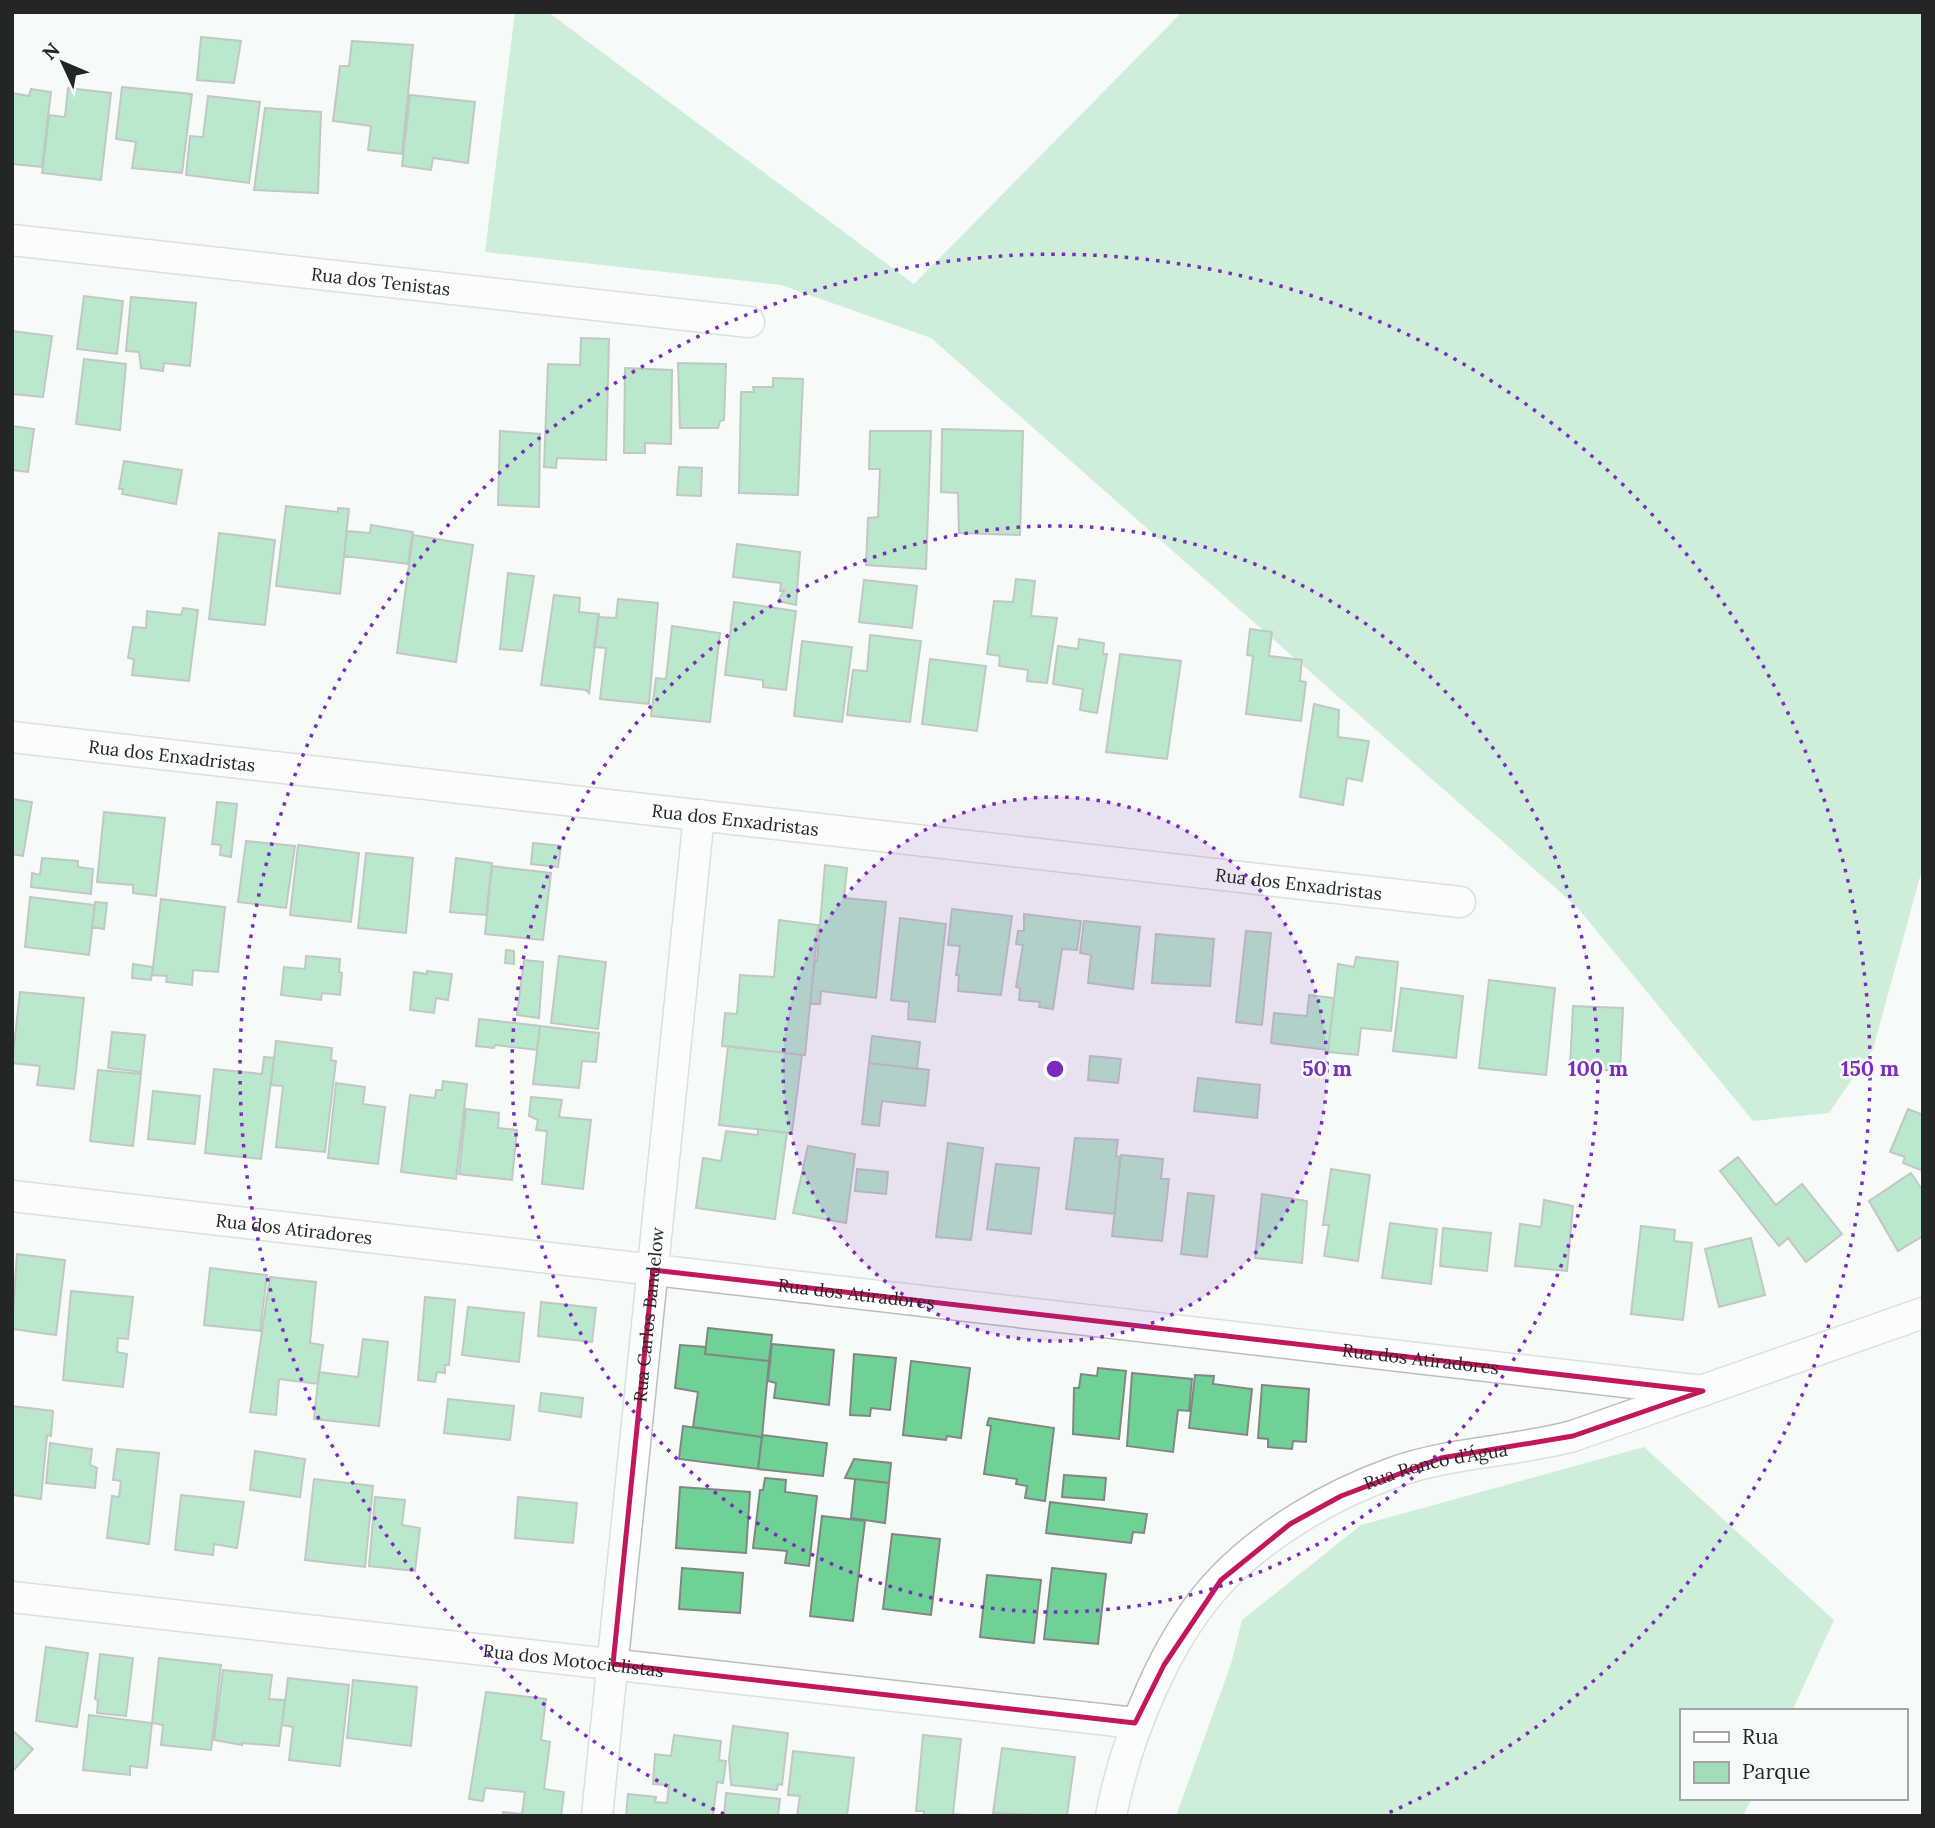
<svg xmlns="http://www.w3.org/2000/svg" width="1935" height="1828" font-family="Lora,serif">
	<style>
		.green { fill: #a1ddb6 }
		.building { fill: #70d197; stroke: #818783; stroke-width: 2 }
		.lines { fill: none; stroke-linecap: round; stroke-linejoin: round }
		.minor-casing { stroke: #b9bfbb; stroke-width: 33 }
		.minor { stroke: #fff; stroke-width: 30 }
		.marked { fill: none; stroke: #c2185b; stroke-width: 5; stroke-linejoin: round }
		.ring { fill: none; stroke: #7b2cbf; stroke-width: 3.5; stroke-dasharray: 3.5 7 }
		.labels { text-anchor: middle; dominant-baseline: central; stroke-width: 5; stroke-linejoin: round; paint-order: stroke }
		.street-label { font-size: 18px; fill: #232624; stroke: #f6fbf7 }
		.centre { fill: #7b2cbf; stroke: #f6fbf7; stroke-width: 3.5 }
		.ring-label { font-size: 21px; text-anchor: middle; font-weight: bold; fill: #7b2cbf; stroke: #f6fbf7; stroke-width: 5; stroke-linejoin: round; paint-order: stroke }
	</style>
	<rect width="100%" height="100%" fill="#f6fbf7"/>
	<path class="green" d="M515,12H548L914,284L1182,12H1923V866L1873,1049L1829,1113L1753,1121L1577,907L931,338L781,285L485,252Z
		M1644,1447L1834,1620L1792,1711H1681V1798H1752L1743,1816H1176L1231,1664L1242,1620L1361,1525Z"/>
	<path class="building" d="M201,37L241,41L234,83L197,80Z
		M352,41L413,45L402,154L368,150L371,126L333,121L340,66H349Z
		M122,87L192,94L182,173L132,168L136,142L116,139Z
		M68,88L111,93L101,180L42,173L49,115L65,117Z
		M31,89L51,92L42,167L12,164V93L29,96Z
		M410,95L475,102L468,163L433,158L431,170L402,166Z
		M208,96L260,102L249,183L186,175L190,136L203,137Z
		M265,108L321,112L318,193L254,190Z
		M84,296L123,301L117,354L77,349Z
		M131,297L196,303L190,366L164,363L163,371L141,368L139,352L126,351Z
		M12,331L52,336L43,397L12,394Z
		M581,338L609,339L606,460L557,458L556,468L544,467L548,364L580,365Z
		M84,359L126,364L120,430L76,424Z
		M678,363L726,364L724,420L720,421L718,428H680Z
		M625,368L672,370L671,444L645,443V453H624Z
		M773,378L803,379L798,495L739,493L741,392H754L753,387H773Z
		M12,426L34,429L28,472L12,470Z
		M942,429L1023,431L1020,535L959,533L958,493L941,492Z
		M500,431L540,434L539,507L498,505Z
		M870,431H931L926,569L866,565L868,518L878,517L880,469H869Z
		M124,461L182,470L176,504L122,494L123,489H119Z
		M679,467L702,468L701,496L677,495Z
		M286,506L338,512V508L349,509L340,594L276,586Z
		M371,525L413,532L408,564L344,556L347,531L370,533Z
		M219,533L275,540L265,625L209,619Z
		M413,535L473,545L456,662L397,653Z
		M737,544L800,552L796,605L778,601L784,590L780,591L781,583L733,577Z
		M508,573L534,576L522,651L500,649Z
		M1016,579L1035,581L1031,616L1057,618L1047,683L1027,681L1028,670L999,666L1000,656L987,654L994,601L1013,602Z
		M864,580L917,586L912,628L859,622Z
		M554,595L580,598L579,612L599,614L589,693L586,690L541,685Z
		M618,599L658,603L649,704L600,699L606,648L594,647L598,617L616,618Z
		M734,602L796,611L786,690L763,687V680L725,675Z
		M183,608L198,610L189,681L132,675L134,659L128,658L133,627L146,628L147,611L181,615Z
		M672,626L720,633L710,722L651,716L656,678L666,679Z
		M1250,629L1272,632L1269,656L1302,660L1300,681L1306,682L1301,721L1246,714L1253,656L1247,655Z
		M870,635L921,641L910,722L847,715L853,670L867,671Z
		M1079,639L1104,643L1103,654H1107L1097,713L1080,710L1083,689L1053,684L1058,646L1078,649Z
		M802,641L852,647L842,722L794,716Z
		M1120,654L1181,661L1167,759L1106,752Z
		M930,659L986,666L977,731L922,724Z
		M1314,704L1339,710L1338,737L1369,741L1362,781L1347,778L1343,805L1300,797Z
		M12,799L32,802L23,856L12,854Z
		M217,802L237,804L231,857L220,855L221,845L212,844Z
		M104,812L165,818L156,896L133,893V885L97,882Z
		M246,841L295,846L286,908L238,902Z
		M533,843L561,846L558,867L531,864Z
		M298,845L359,853L351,922L290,915Z
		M366,853L413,858L406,933L358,928Z
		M42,858L78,861V867L93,869L91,894L31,887L32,873L40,875Z
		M456,858L492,863L486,915L450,912Z
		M825,865L847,868L844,898L886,902L876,998L821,991L820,1004H810L815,961H817Z
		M492,866L551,873L543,940L485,934Z
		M30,897L95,905L89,955L25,947Z
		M161,899L225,907L218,972L193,970L192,985L166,982L167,976L152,975Z
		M95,902L107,903L104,929L92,927Z
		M952,909L1012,916L1001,995L958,991L959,975H956L960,946L948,945Z
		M1024,914L1081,921L1077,950L1062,949L1053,1009L1039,1007L1040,1002L1019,1000L1020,988L1016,987L1023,945L1016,944L1018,931H1024Z
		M900,918L946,924L935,1022L908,1019L909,1002L891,1000Z
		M779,920L818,925L805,1055L722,1046L725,1013L737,1014L740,975L774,977Z
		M1084,921L1140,927L1133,989L1088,983L1091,955L1080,953Z
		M1246,931L1271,933L1262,1025L1236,1022Z
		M1156,934L1214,939L1210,986L1152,983Z
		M506,950L514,951V964L505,963Z
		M306,956L340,959L339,972L342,973L340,995L322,993L321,1000L281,995L284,967L305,969Z
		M559,956L606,962L598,1029L551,1023Z
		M1356,957L1398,962L1391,1031L1361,1028L1358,1055L1328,1052L1338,964L1354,967Z
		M524,960L543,962L539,1018L517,1015Z
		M133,964L153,967L151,980L132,978Z
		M427,971L452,974L448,1000L436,998L434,1013L410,1010L414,972L427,974Z
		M1489,980L1555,988L1546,1075L1479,1068Z
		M1401,988L1463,996L1456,1058L1393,1051Z
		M20,992L84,998L74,1089L37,1085L40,1066L12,1063Z
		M1309,995L1334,998L1328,1050L1271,1043L1274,1013L1307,1016Z
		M1573,1006L1623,1008L1620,1071L1570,1068Z
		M479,1019L540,1026L537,1050L495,1045L494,1048L476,1046Z
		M540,1026L599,1033L596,1062L582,1061L579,1088L533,1084Z
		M112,1032L145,1035L141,1072L108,1068Z
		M872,1036L920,1042L917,1069L869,1063Z
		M276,1041L332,1048L331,1060L336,1061L325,1152L276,1147L283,1086L271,1085Z
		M728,1046L802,1055L792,1133L719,1125Z
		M1090,1056L1121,1059L1118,1083L1088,1080Z
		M264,1057L274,1058L261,1159L205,1153L214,1069L262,1074Z
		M869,1063L929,1070L925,1106L882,1101L879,1126L862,1124Z
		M98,1070L141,1074L133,1146L90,1141Z
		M1198,1078L1260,1085L1257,1118L1194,1111Z
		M443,1081L467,1084L456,1179L401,1172L410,1095L435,1098L436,1090H442Z
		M336,1083L365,1087L363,1104L385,1107L378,1164L328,1158Z
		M153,1091L200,1096L195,1144L148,1139Z
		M531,1097L562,1100L559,1117L591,1120L583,1189L542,1184L547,1131L536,1130L538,1120L529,1116Z
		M466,1109L499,1113L498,1128L517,1130L512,1180L459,1174Z
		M1908,1109L1923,1115V1171L1903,1163L1905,1157L1890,1152Z
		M758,1129L787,1133L775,1219L696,1208L703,1158L721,1161L726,1131L758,1135Z
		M1075,1138L1118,1140L1116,1156L1120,1157L1115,1214L1066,1209Z
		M948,1143L983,1148L971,1240L936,1237Z
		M808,1146L855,1154L846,1223L793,1213Z
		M1121,1155L1163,1159L1161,1179H1169L1162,1241L1112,1236Z
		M1738,1157L1776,1205L1802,1184L1842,1234L1806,1262L1788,1238L1779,1246L1720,1171Z
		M996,1164L1039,1168L1031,1234L987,1229Z
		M857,1169L888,1172L886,1194L855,1191Z
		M1331,1169L1370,1175L1358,1261L1324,1256L1329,1225H1323Z
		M1911,1173L1923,1191V1236L1898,1251L1869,1201Z
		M1188,1193L1214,1196L1207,1257L1181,1254Z
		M1262,1194L1307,1201L1302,1263L1255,1258Z
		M1544,1200L1573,1206L1567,1271L1515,1266L1520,1224L1541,1227Z
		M1390,1223L1437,1229L1431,1284L1382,1278Z
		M1641,1226L1675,1230L1674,1241L1692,1243L1683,1320L1631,1314Z
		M1443,1228L1491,1233L1487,1271L1440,1266Z
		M1751,1238L1765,1295L1719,1307L1705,1249Z
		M17,1254L65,1260L56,1335L12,1329Z
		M210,1268L267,1275L260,1331L204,1325Z
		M270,1277L316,1282L310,1343L323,1345L318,1384L279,1379L276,1415L250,1412Z
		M71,1291L133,1297L128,1339L118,1338L117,1352L127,1354L123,1387L63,1380Z
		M425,1297L455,1300L449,1365H445V1373L437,1372L435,1382L418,1380Z
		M541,1302L596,1308L592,1342L538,1336Z
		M468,1307L524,1313L519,1362L462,1355Z
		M708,1328L772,1335L769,1361L705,1354Z
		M363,1339L388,1342L379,1426L314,1419L319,1372L358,1377Z
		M772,1344L834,1350L829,1405L774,1398L776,1383L768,1381Z
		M680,1345L706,1347L705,1354L769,1361L762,1437L693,1427L698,1392L675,1388Z
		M854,1354L896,1358L890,1410L871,1408L870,1416L850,1415Z
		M911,1361L970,1368L961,1438L947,1436L946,1440L903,1435Z
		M1098,1368L1126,1371L1119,1439L1073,1434L1074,1388H1079L1081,1374L1097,1376Z
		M1132,1373L1192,1379L1189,1411L1178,1410L1173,1452L1127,1446Z
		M1195,1375L1214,1376L1213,1384L1252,1389L1247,1435L1189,1428Z
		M1262,1385L1309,1389L1306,1442L1293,1441L1292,1449L1268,1447V1439L1258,1438Z
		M541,1393L583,1398L581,1417L539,1411Z
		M448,1399L514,1406L510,1440L444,1433Z
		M12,1406L53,1411L51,1436L47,1435L41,1499L12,1495Z
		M989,1418L1054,1428L1045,1501L1025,1498L1027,1486L1016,1484L1017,1479L984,1474L991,1426L987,1425Z
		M683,1426L762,1437L758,1469L679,1459Z
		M762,1435L827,1443L823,1476L758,1469Z
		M50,1443L92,1449L90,1465L97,1468L95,1488L46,1483Z
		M117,1449L159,1453L149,1544L107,1538L112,1496L119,1497L121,1481L113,1480Z
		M255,1451L305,1459L300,1497L250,1490Z
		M854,1459L891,1463L889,1483L845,1478Z
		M1064,1475L1106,1478L1104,1500L1062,1497Z
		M765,1478L786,1480L785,1492L817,1496L809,1566L785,1563L787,1551L753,1548L760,1490H763Z
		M314,1479L373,1486L365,1567L305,1560Z
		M855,1479L889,1483L885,1523L851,1518Z
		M680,1487L750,1492L746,1553L676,1548Z
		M181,1495L244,1502L237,1548L214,1544L213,1555L175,1550Z
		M375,1497L405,1500L402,1525L420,1528L415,1571L369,1566Z
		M518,1497L577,1503L573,1543L515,1538Z
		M1050,1502L1147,1514L1144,1533L1133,1532L1131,1543L1046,1533Z
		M822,1516L865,1521L853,1621L810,1616Z
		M892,1534L940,1539L931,1615L883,1609Z
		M682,1568L743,1573L740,1613L679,1609Z
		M1052,1568L1106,1574L1098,1644L1044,1639Z
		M987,1575L1041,1580L1034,1643L980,1637Z
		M46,1647L88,1653L77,1727L36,1721Z
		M100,1654L133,1658L126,1716L97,1713L98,1700L95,1699Z
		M159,1658L221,1665L211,1750L161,1745L163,1725L152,1723Z
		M223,1670L272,1675L269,1699L285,1700L279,1746L242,1743V1745L214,1740Z
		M288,1678L349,1685L340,1766L289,1760L293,1727L282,1725Z
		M353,1680L417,1687L411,1746L347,1738Z
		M486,1692L546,1699L541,1740L550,1742L544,1789L564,1792L561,1816H503V1812L522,1814L525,1792L485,1788L483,1801L469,1799Z
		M89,1715L152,1723L147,1768L130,1766V1775L83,1770Z
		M733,1726L788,1733L782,1785L778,1784L777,1790L731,1785L729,1759Z
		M12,1730L33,1749L12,1772Z
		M674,1735L721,1741L719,1760L726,1761L723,1783L717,1782L713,1816H626L628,1794L656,1797L655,1802L667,1803L669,1785L653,1784L655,1754L671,1756Z
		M923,1735L961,1739L953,1814L975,1816H924V1811H916Z
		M1002,1748L1075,1757L1067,1816L993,1813Z
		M793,1751L854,1758L847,1816H797L800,1796L788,1795Z
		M726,1793L780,1799L778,1816H724Z"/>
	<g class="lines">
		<g class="minor-casing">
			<g id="minor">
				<path id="s1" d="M12,240L749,322"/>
				<path id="s2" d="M12,737L1460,902"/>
				<path id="s3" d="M12,1196L1703,1391"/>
				<path id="s4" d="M12,1597L1135,1723"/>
				<path id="s5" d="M597,1816L699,815"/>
				<path id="s6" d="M1111,1816C1126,1738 1166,1637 1222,1579C1267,1532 1331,1495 1392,1473C1450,1452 1513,1452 1573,1436L1923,1313"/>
			</g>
		</g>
		<use href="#minor" class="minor"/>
	</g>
	<path d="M0 0H1935V1828H0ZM653,1270L1703,1391L1573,1436L1441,1458L1341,1496L1290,1524L1221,1580L1164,1665L1135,1723L613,1664Z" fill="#f6fbf7" fill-opacity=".55" fill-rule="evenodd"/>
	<path class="marked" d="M653,1270L1703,1391L1573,1436L1441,1458L1341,1496L1290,1524L1221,1580L1164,1665L1135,1723L613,1664Z"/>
	<circle cx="1055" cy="1069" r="272" fill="#7b2cbf" fill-opacity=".12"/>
	<g class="ring">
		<circle cx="1055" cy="1069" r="272"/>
		<circle cx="1055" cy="1069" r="543"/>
		<path d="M724 1814A815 815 0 1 1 1386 1814"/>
	</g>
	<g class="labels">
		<g class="street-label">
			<text stroke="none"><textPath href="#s1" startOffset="371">Rua dos Tenistas</textPath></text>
			<text stroke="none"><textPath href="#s2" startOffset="161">Rua dos Enxadristas</textPath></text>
			<text stroke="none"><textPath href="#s2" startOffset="728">Rua dos Enxadristas</textPath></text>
			<text stroke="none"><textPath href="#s2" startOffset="1295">Rua dos Enxadristas</textPath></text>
			<text stroke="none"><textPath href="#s3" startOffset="284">Rua dos Atiradores</textPath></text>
			<text stroke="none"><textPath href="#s3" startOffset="850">Rua dos Atiradores</textPath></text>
			<text stroke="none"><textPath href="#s5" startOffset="504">Rua Carlos Bandelow</textPath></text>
			<text stroke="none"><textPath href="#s3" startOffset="1418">Rua dos Atiradores</textPath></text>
			<text stroke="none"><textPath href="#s6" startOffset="511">Rua Ronco d’Água</textPath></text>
			<text stroke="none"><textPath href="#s4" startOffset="565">Rua dos Motociclistas</textPath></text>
		</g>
	</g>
	<circle cx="1055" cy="1069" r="10" class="centre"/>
	<g class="ring-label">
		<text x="1327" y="1076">50 m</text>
		<text x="1598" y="1076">100 m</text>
		<text x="1870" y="1076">150 m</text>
	</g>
	<rect width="1935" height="1828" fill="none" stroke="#232624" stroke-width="28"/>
	<rect x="1680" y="1709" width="228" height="91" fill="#f6fbf7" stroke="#a2a6a3" stroke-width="2"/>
	<rect x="1694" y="1732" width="35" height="10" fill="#ffffff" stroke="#a2a6a3" stroke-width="2"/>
	<text x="1742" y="1744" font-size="21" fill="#232624">Rua</text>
	<rect x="1694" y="1762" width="35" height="21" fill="#a1ddb6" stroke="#a2a6a3" stroke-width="2"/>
	<text x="1742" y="1779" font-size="21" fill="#232624">Parque</text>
	<g transform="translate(63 63) rotate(314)" stroke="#f6fbf7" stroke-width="5" paint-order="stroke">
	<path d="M0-5L12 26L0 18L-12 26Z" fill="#232624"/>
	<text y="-10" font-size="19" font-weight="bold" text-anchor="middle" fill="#232624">N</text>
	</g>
</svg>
